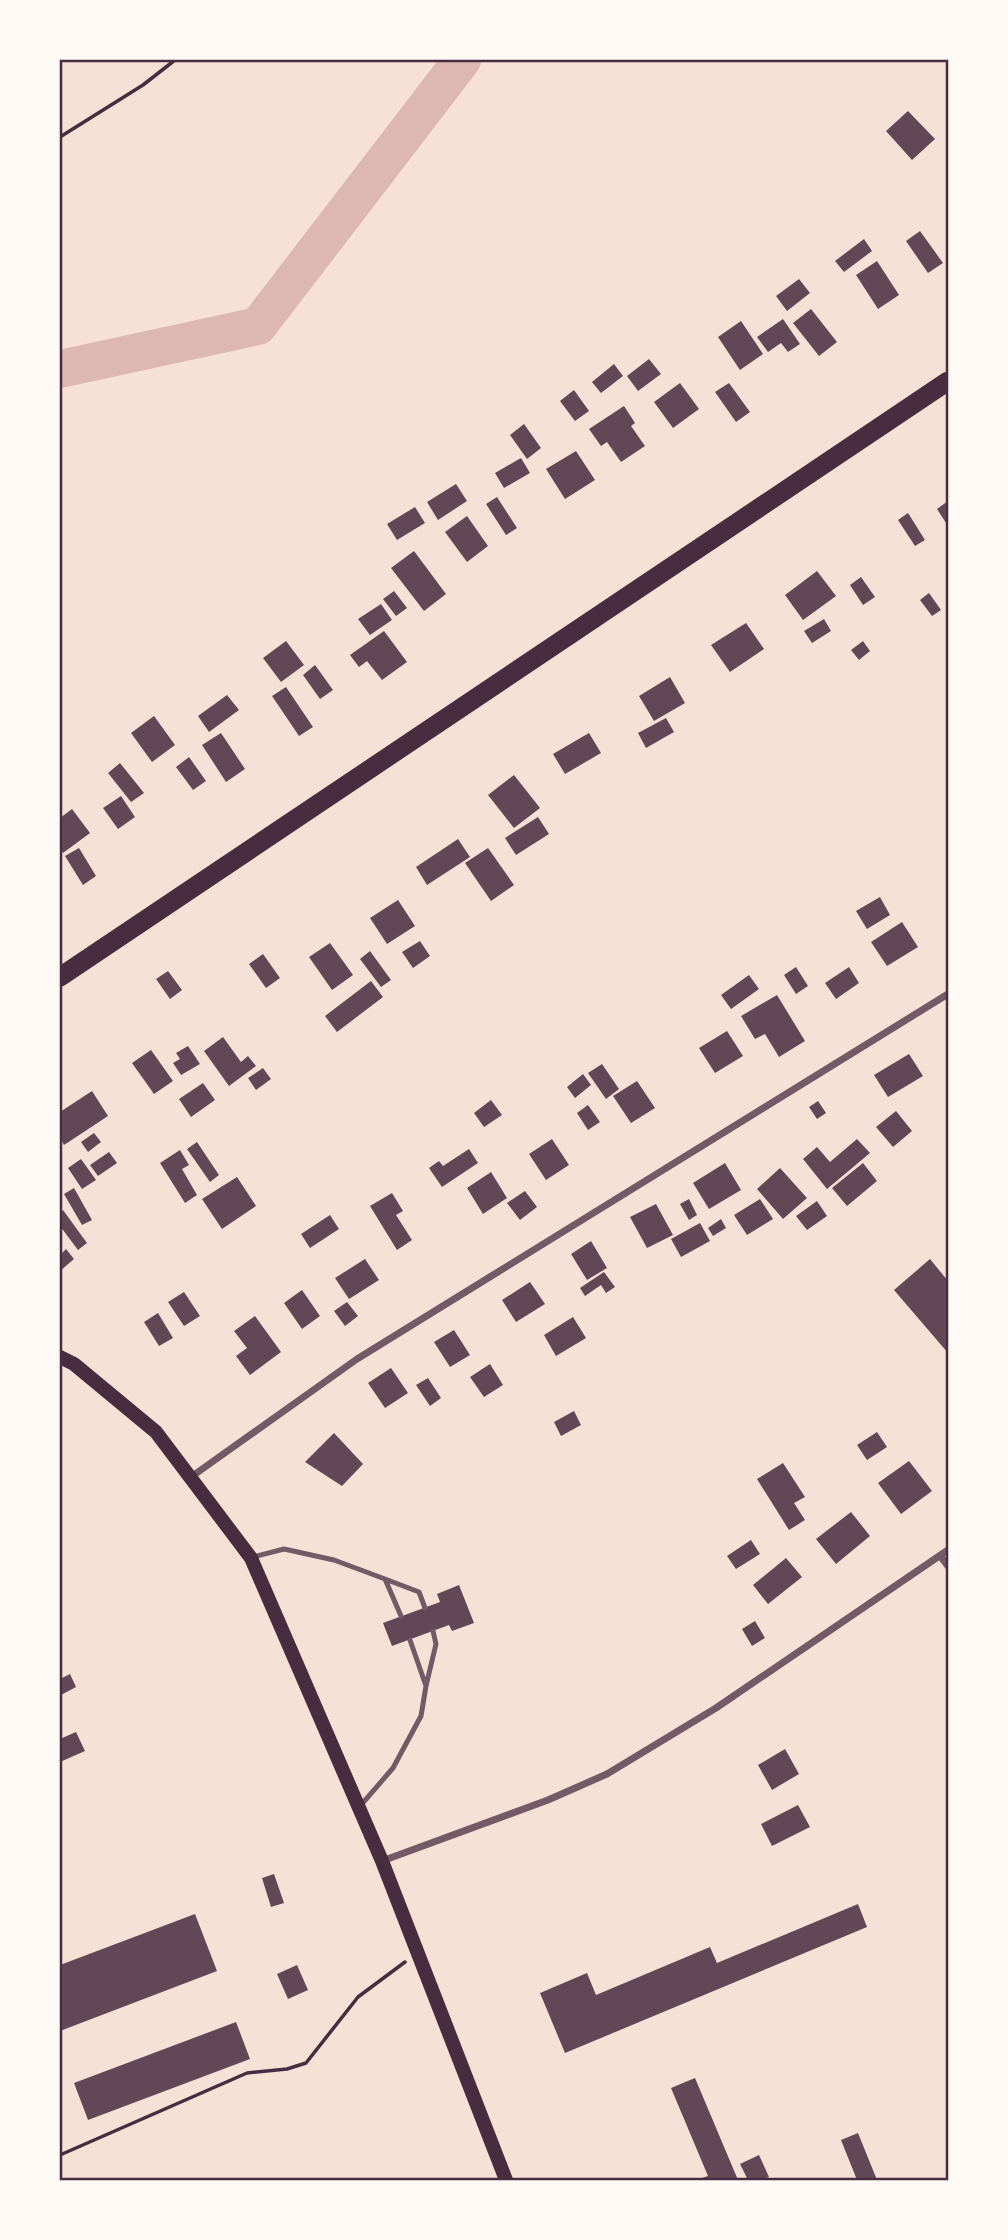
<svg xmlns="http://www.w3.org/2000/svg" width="1008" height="2240" font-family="'Roboto Condensed',sans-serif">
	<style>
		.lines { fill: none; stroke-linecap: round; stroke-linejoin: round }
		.river { stroke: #dcb8b0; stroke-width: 38 }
		.building { fill: #644757 }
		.path { stroke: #4a2c40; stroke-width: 3.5 }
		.service { stroke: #755966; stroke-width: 5 }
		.minor { stroke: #755966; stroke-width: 7 }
		.secondary { stroke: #4a2c40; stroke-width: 14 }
		.trunk { stroke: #4a2c40; stroke-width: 19 }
		.neatline { fill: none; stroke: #4a2c40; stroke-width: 2.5 }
	</style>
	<rect width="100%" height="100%" fill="#f7e1d7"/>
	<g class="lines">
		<path class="river" d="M60,369L258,326L462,60"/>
	</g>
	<path class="building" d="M908,111L935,139L912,160L886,131Z
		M920,231L943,263L928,273L906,241Z
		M864,239L872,251L844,272L835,261Z
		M877,261L899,295L878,309L856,275Z
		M799,279L810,293L787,311L776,296Z
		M811,309L837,342L819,356L793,323Z
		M783,319L800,344L788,352L781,343L768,352L757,337Z
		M741,321L763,354L740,370L718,337Z
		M649,359L661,374L638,391L627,376Z
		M614,364L623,376L601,393L592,382Z
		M680,383L699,409L673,428L654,402Z
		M729,383L750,412L736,422L715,392Z
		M574,390L589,411L575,421L560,401Z
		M624,406L635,423L631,426L645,446L621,462L607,442L601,446L589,429Z
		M524,424L541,448L527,459L510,435Z
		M576,451L595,480L565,499L546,469Z
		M521,458L530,473L504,488L495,473Z
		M456,484L467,501L438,520L427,502Z
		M497,497L517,528L506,535L486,504Z
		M948,501V526L937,509Z
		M415,507L425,523L397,540L387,524Z
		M908,513L925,540L915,546L898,520Z
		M467,516L488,546L467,562L445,532Z
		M414,551L446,594L424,611L391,568Z
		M817,571L836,596L803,620L785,595Z
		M861,577L875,597L863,605L850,585Z
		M394,591L407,608L396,616L383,599Z
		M929,593L941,610L932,616L920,600Z
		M381,604L392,620L370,635L358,619Z
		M824,619L831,631L812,643L804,631Z
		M746,623L764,649L730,672L711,645Z
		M384,631L407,662L382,680L367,661L359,667L350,655Z
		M286,641L304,665L281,682L263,658Z
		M863,641L870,651L859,660L851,650Z
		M315,665L333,690L320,699L303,675Z
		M670,677L685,703L654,721L639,696Z
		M286,687L313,727L299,736L272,696Z
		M227,695L239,710L209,732L198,716Z
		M154,716L175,745L152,762L131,733Z
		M666,718L674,732L646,748L638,733Z
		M221,733L245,769L226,782L202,745Z
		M589,733L601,753L565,774L553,754Z
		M189,757L206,781L193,790L176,767Z
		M120,763L144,793L131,802L108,773Z
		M514,775L540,808L514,828L488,795Z
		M121,796L135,817L118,829L103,808Z
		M72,809L90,833L63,853L60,848V818Z
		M538,817L549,834L516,855L505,838Z
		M458,839L470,857L427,885L416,867Z
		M79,848L96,876L83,885L65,856Z
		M488,848L514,885L491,901L465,863Z
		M880,897L890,915L867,929L856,911Z
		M398,900L415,926L387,944L370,918Z
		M902,922L918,947L887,966L871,942Z
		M420,941L430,956L413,968L402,952Z
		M330,943L353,975L332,990L309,957Z
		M370,951L391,980L381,987L360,959Z
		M263,954L280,978L266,988L249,964Z
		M796,967L808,986L796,994L784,975Z
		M849,967L859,983L836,999L825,983Z
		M168,971L182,990L170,999L156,979Z
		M749,975L759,989L731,1009L721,995Z
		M371,981L383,997L337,1032L325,1016Z
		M777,995L805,1041L779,1057L765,1034L755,1039L741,1016Z
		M727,1031L743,1056L715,1073L699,1048Z
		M223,1037L241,1062L248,1056L256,1066L229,1086L204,1051Z
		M188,1046L200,1064L181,1075L173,1063L180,1059L176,1053Z
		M151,1050L173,1081L154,1094L132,1063Z
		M909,1054L923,1076L888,1097L874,1075Z
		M602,1064L619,1089L606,1099L588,1073Z
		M263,1068L271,1079L256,1090L248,1078Z
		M583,1074L591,1085L575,1098L567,1087Z
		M637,1081L655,1108L631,1123L613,1096Z
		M203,1083L215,1100L191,1117L179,1099Z
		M92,1091L108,1116L64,1145L60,1138V1112Z
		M491,1100L502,1115L484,1127L474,1113Z
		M818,1101L826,1113L817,1119L809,1107Z
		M588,1105L600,1122L588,1130L577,1113Z
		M896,1111L912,1131L893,1147L876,1127Z
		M94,1133L101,1142L88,1152L81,1142Z
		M552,1139L569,1165L546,1180L529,1154Z
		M857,1139L870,1153L827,1189L803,1159L817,1147L830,1162Z
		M197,1142L219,1175L210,1182L187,1149Z
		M469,1149L478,1163L442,1187L429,1168L439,1161L443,1166Z
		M180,1150L189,1165L182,1169L197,1195L185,1203L160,1163Z
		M109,1152L117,1163L98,1176L90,1165Z
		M81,1159L96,1180L82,1189L68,1168Z
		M725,1163L741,1190L709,1209L693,1183Z
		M863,1163L877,1181L847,1206L832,1188Z
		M780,1168L807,1198L783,1219L757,1189Z
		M491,1172L507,1198L483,1214L467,1188Z
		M237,1177L256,1206L222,1229L202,1199Z
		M74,1188L92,1220L82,1225L64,1194Z
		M525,1191L537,1207L520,1220L507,1203Z
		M392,1193L403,1211L396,1215L412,1240L397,1250L370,1206Z
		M689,1199L697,1215L689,1220L680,1204Z
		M760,1199L773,1219L747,1235L734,1215Z
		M817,1201L827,1216L807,1230L796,1216Z
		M656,1204L673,1235L647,1248L630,1217Z
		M63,1210L87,1243L78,1250L60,1226V1213Z
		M330,1215L339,1229L310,1248L301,1234Z
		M721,1219L726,1228L713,1236L708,1228Z
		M700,1223L710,1241L681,1257L671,1239Z
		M591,1241L607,1268L587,1280L571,1254Z
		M66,1249L74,1259L60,1271V1255Z
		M365,1259L379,1280L349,1299L335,1278Z
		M930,1259L948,1281V1353L894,1290Z
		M604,1272L615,1287L606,1293L601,1285L585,1296L580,1288Z
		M530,1282L545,1304L516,1322L502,1300Z
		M302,1290L320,1316L302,1329L284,1303Z
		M184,1292L200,1316L184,1326L168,1302Z
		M347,1302L358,1316L345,1326L334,1311Z
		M158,1313L173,1338L159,1346L144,1322Z
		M255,1316L281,1352L250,1375L236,1356L247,1348L234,1331Z
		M573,1317L586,1338L556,1356L544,1335Z
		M454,1330L470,1355L450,1367L434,1342Z
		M490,1364L503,1385L484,1397L470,1377Z
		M391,1368L408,1393L385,1408L368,1383Z
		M428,1378L441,1398L430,1406L416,1385Z
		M574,1411L581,1425L561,1436L554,1422Z
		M877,1432L887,1447L867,1460L857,1445Z
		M334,1433L363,1464L342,1486L305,1462Z
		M909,1461L932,1491L901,1514L878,1483Z
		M783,1463L805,1497L794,1503L805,1520L789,1530L757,1479Z
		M851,1512L870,1536L836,1564L816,1539Z
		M751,1540L760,1554L736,1569L727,1556Z
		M786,1558L802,1577L768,1604L753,1585Z
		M459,1585L474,1623L452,1631L449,1625L392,1646L383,1623L440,1602L437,1594Z
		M755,1621L765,1638L752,1646L742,1629Z
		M70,1674L76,1687L61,1695L60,1679Z
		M76,1732L85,1751L60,1762V1739Z
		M785,1749L799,1774L772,1790L758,1765Z
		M798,1805L810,1827L772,1846L761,1824Z
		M274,1874L284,1903L271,1907L262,1878Z
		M858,1904L867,1927L565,2053L540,1993L587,1973L596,1995L710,1947L717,1963Z
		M195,1914L217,1971L60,2031V1965Z
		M297,1965L308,1990L288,1999L277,1974Z
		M236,2022L250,2059L88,2120L74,2083Z
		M695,2078L738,2180H696L708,2176L671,2088Z
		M858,2133L877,2180H857L841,2140Z
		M759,2155L769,2177L761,2180H748L740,2164Z"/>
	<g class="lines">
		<path class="path" d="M60,137L143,85L175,60
			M60,2155L247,2073L287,2069L306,2063L358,1997L405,1962"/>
		<path class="service" d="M253,1557L284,1549L334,1560L385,1579L401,1616
			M385,1579L419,1592L425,1608
			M426,1686L436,1644L433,1631
			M361,1805L393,1768L421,1716L426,1686L410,1640"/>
		<path class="minor" d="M191,1477L357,1359L948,994
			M941,1557L948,1566
			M382,1861L548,1800L607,1774L716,1708L948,1550"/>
		<path class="secondary" d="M60,1357L74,1364L156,1432L251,1558L382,1861L506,2180"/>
		<path class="trunk" d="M60,977L948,381"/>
	</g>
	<rect width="1008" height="2240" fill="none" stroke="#fffaf5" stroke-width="122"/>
	<rect x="61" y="61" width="886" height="2118" class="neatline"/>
</svg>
